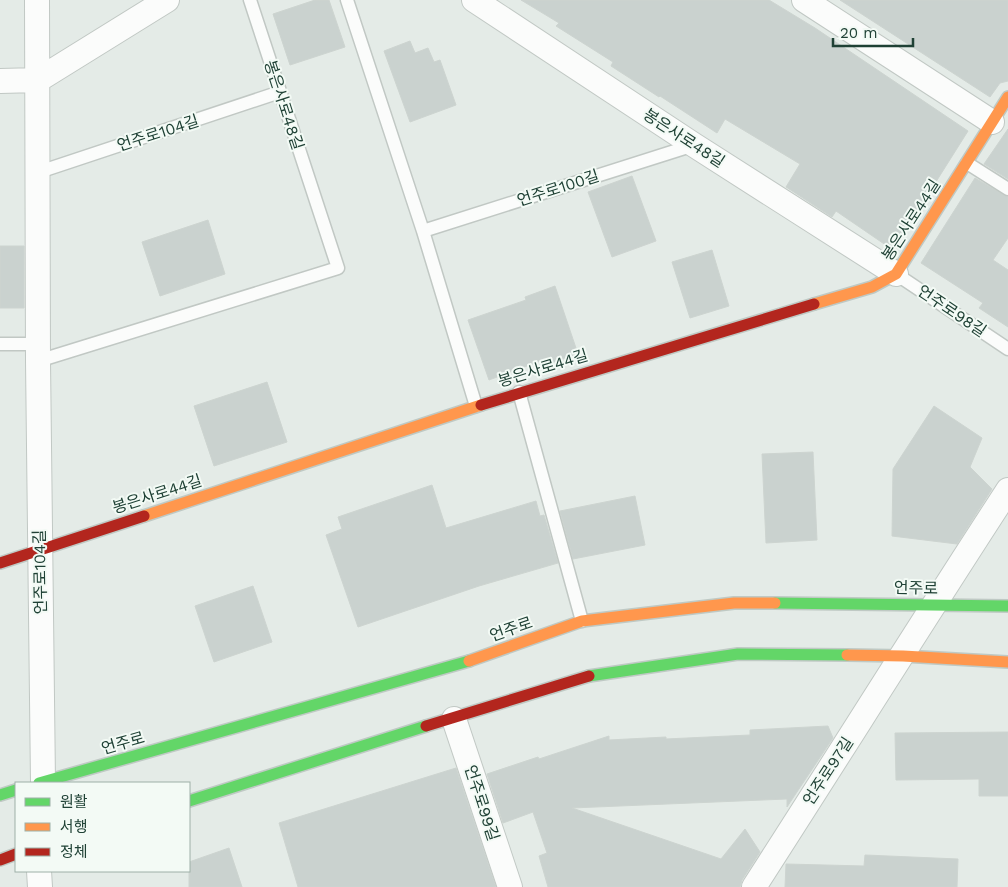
<svg xmlns="http://www.w3.org/2000/svg" width="1008" height="887" font-family="'Work Sans','Noto Sans KR',sans-serif">
	<style>
		.building { fill: #cad2cf; stroke: #cdd4d0 }
		.lines { fill: none; stroke-linecap: round; stroke-linejoin: round }
		.lane-casing { stroke: #c1c8c4; stroke-width: 15 }
		.street-casing { stroke: #c1c8c4; stroke-width: 26 }
		.fast-casing { stroke: #bfc9c4; stroke-width: 14 }
		.slow-casing { stroke: #bfc9c4; stroke-width: 14 }
		.jam-casing { stroke: #bfc9c4; stroke-width: 14 }
		.lane { stroke: #fbfcfb; stroke-width: 12 }
		.street { stroke: #fbfcfb; stroke-width: 24 }
		.fast { stroke: #63d668; stroke-width: 11 }
		.slow { stroke: #ff974d; stroke-width: 11 }
		.jam { stroke: #b3261e; stroke-width: 11 }
		.labels { text-anchor: middle; dominant-baseline: central; stroke-width: 4; stroke-linejoin: round; paint-order: stroke }
		.street-label { font-size: 16px; fill: #1f4135; stroke: #f3faf5 }
	</style>
	<rect width="100%" height="100%" fill="#e4ebe7"/>
	<path class="building" d="M315,0H329L345,47L290,65L273,14Z
		M521,0H769L815,28L968,131L893,250L836,211L832,217L786,187L800,164L725,119L717,133L660,96L659,97L611,66L613,62L556,26L559,23Z
		M840,0H1008V81L1000,83L990,97Z
		M410,41L415,53L428,48L434,62L440,60L456,105L410,122L384,51Z
		M1008,129V179L984,164Z
		M632,176L656,241L612,257L588,192Z
		M975,178L1008,197V238L993,260L1008,270V327L979,308L983,303L921,263Z
		M208,220L225,274L160,296L142,242Z
		M0,246H24V308H0Z
		M712,250L729,306L690,318L672,262Z
		M555,286L578,354L548,364L546,359L489,380L468,320L526,300L525,297Z
		M267,382L287,442L214,466L194,406Z
		M934,406L982,438L970,467L992,489L957,544L892,536L893,469Z
		M813,452L817,540L766,543L762,454Z
		M432,485L446,528L536,501L540,516L544,515L558,563L479,586L358,627L326,535L342,529L338,517Z
		M635,496L645,545L573,559L560,511Z
		M253,586L272,642L214,662L195,606Z
		M828,726L833,738L787,807V799L572,808L721,859L745,829L760,852L742,880L740,887H548L539,856L547,853L533,812L503,823L487,774L538,757L539,759L609,736V740L666,737V739L750,735V730Z
		M1008,732V796H979V779L896,780L895,733Z
		M456,768L496,887H298L279,823Z
		M229,848L242,887H189V862Z
		M865,855L958,859L957,887H785L786,864L864,866Z"/>
	<g class="lines">
		<g class="lane-casing">
			<path id="lane" d="M347,0L423,231L476,406
				M967,163L1008,189
				M36,173L280,92
				M423,231L694,145
				M896,274L1008,349
				M0,344H37
				M38,361L338,268L250,0
				M519,392L582,621"/>
		</g>
		<g class="street-casing">
			<path id="street" d="M37,0L38,361L43,783
				M474,0L694,145L896,274
				M804,0L992,122
				M0,81L38,80L167,0
				M454,719L510,887
				M39,871L40,887
				M754,887C839,755 922,622 1008,490"/>
		</g>
		<g class="fast-casing">
			<path id="fast" d="M775,603L1008,606
				M589,676L738,654L847,655
				M39,783L469,661
				M0,795L16,790
				M189,801L426,726"/>
		</g>
		<g class="slow-casing">
			<path id="slow" d="M814,304L872,287L896,274L1008,97
				M144,516L481,405
				M847,655L903,656L1008,662
				M469,661L582,621L734,603H775"/>
		</g>
		<g class="jam-casing">
			<path id="jam" d="M481,405L814,304
				M0,563L144,516
				M426,726L589,676
				M0,860L16,854"/>
		</g>
		<use href="#lane" class="lane"/>
		<use href="#street" class="street"/>
		<use href="#fast" class="fast"/>
		<use href="#slow" class="slow"/>
		<use href="#jam" class="jam"/>
	</g>
	<g class="labels">
		<g class="street-label">
			<text transform="translate(284 105) rotate(72)">봉은사로48길</text>
			<text transform="translate(158 133) rotate(-18)">언주로104길</text>
			<text transform="translate(684 138) rotate(33)">봉은사로48길</text>
			<text transform="translate(558 188) rotate(-18)">언주로100길</text>
			<text transform="translate(911 220) rotate(-57)">봉은사로44길</text>
			<text transform="translate(952 311) rotate(34)">언주로98길</text>
			<text transform="translate(543 368) rotate(-17)">봉은사로44길</text>
			<text transform="translate(157 494) rotate(-18)">봉은사로44길</text>
			<text transform="translate(40 572) rotate(-91)">언주로104길</text>
			<text transform="translate(916 588) rotate(1)">언주로</text>
			<text transform="translate(511 629) rotate(-19)">언주로</text>
			<text transform="translate(123 743) rotate(-16)">언주로</text>
			<text transform="translate(828 771) rotate(-57)">언주로97길</text>
			<text transform="translate(482 803) rotate(72)">언주로99길</text>
		</g>
	</g>
	<rect x="15" y="782" width="175" height="90" fill="#f3faf5" stroke="#9eb0a8"/>
	<rect x="25" y="798" width="25" height="8" fill="#63d668" stroke="#9eb0a8"/>
	<text x="60" y="807" font-size="15" fill="#1f4135">원활</text>
	<rect x="25" y="823" width="25" height="8" fill="#ff974d" stroke="#9eb0a8"/>
	<text x="60" y="832" font-size="15" fill="#1f4135">서행</text>
	<rect x="25" y="848" width="25" height="8" fill="#b3261e" stroke="#9eb0a8"/>
	<text x="60" y="857" font-size="15" fill="#1f4135">정체</text>
	<path d="M833 38v8h80v-8" fill="none" stroke="#1f4135" stroke-width="2.5"/>
	<text x="840" y="38" font-size="15" fill="#1f4135" stroke="#f3faf5" stroke-width="4" paint-order="stroke">20 m</text>
</svg>
